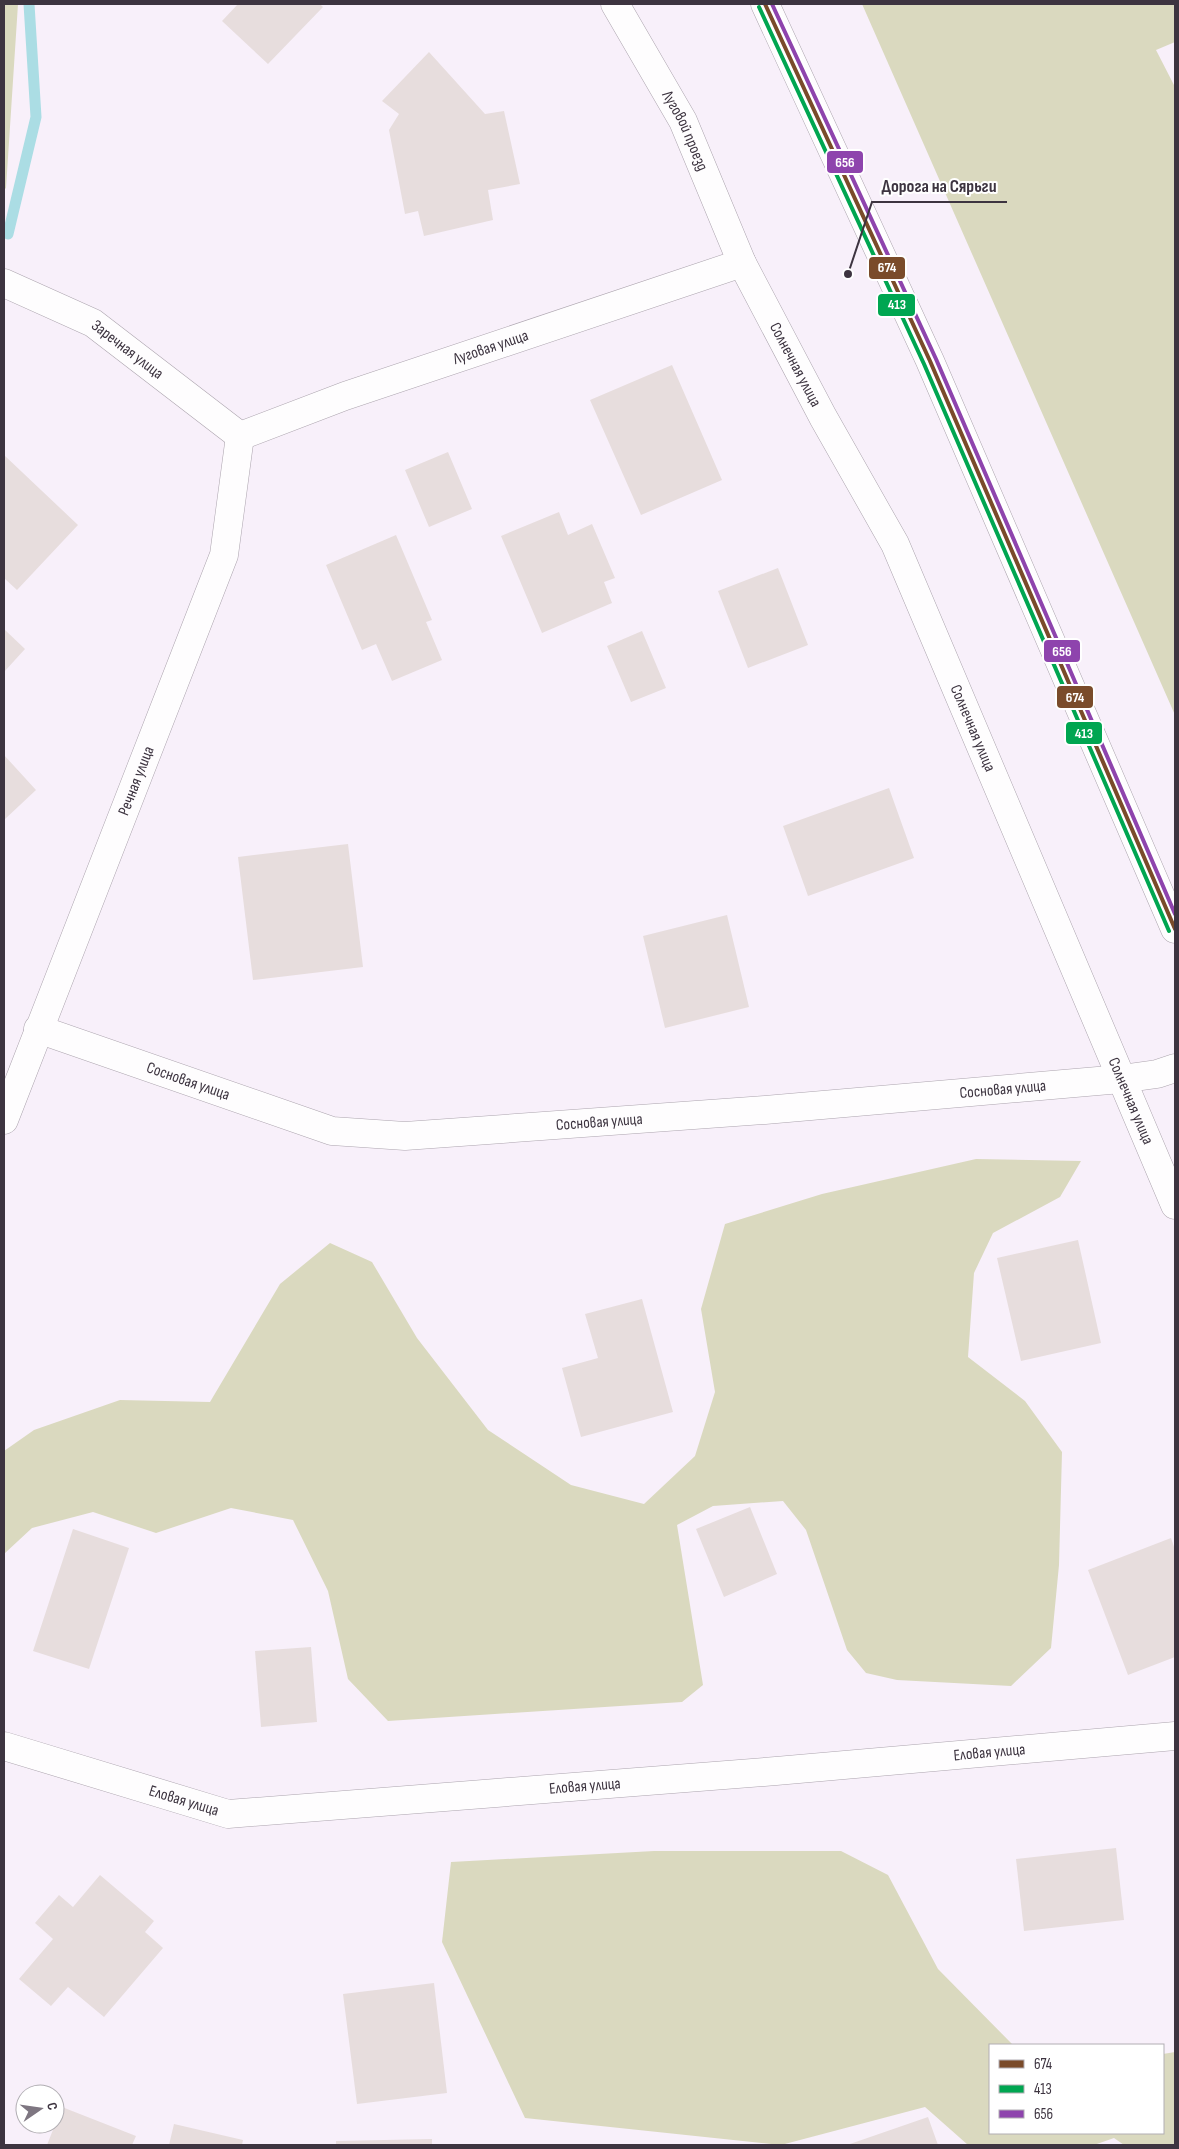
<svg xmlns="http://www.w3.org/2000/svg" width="1179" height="2149" font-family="'Sofia Sans Condensed',sans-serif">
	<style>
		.forest { fill: #dad9bf }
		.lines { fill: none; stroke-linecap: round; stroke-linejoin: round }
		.stream { stroke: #abdde4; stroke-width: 11 }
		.building { fill: #e7dddd }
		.minor-casing { stroke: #aca4ae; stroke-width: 29 }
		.secondary-casing { stroke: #aca4ae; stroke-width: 29 }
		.minor { stroke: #fefdfe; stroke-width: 28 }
		.secondary { stroke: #fefdfe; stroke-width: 28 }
		.bus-1-casing { stroke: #fff; stroke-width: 8 }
		.bus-2-casing { stroke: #fff; stroke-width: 8 }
		.bus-3-casing { stroke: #fff; stroke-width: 8 }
		.bus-1 { stroke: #7a4b2a; stroke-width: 4 }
		.bus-2 { stroke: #00a651; stroke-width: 4 }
		.bus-3 { stroke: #8e44ad; stroke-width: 4 }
		.labels { text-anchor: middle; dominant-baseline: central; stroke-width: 4; stroke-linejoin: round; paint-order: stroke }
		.street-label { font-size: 16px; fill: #3d3440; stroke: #fff }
		.leader { fill: none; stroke: #3d3440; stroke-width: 2 }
		.callout-dot { fill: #3d3440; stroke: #fff; stroke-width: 2 }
		.callout-label { font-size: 18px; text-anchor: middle; font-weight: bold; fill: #3d3440; stroke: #fff; stroke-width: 4; stroke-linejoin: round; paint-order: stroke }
		.line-badge { stroke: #fff; stroke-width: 2 }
		.badge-label { font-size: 14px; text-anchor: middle; font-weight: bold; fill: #fff }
	</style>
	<rect width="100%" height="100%" fill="#f8f0fa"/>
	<path class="forest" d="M4,4H18L6,188L4,190Z
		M862,4H1175V42L1156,50L1175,87V715Z
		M976,1159L1081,1161L1060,1197L993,1233L974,1273L968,1357L1025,1401L1062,1452L1059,1565L1051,1648L1011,1686L897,1680L866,1673L847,1650L806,1530L783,1501L713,1506L677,1525L703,1685L682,1702L388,1721L348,1679L328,1591L293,1520L231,1508L156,1533L93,1512L32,1528L4,1554V1451L34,1430L120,1400L210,1402L280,1284L330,1243L372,1262L417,1338L488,1430L571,1485L644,1504L695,1456L715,1392L701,1309L725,1224L822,1194Z
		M654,1851H841L888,1875L938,1969L1013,2045H990V2133H1163V2054L1175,2052V2145H1124L1114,2138L1094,2145H968L925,2107L781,2145L525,2118L442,1942L451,1862Z"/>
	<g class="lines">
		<path class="stream" d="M8,234L36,117L29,4"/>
	</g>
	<path class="building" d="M238,4H320L323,7L268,64L222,21Z
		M429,52L485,114L504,111L520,184L488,190L493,220L424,236L418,211L405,214L389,130L399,114L382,101Z
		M672,365L722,480L641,515L590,400Z
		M448,452L472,509L429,527L405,470Z
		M4,455L78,525L17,590L4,578Z
		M559,512L568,535L592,524L615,578L604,582L612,603L542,633L501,536Z
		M396,535L432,620L426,622L442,660L392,681L376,644L362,650L326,565Z
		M778,568L808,645L748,668L718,591Z
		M4,629L25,649L4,672Z
		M642,631L666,688L631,702L607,646Z
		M4,755L36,790L4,820Z
		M889,788L914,858L808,896L783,826Z
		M348,844L363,967L253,980L238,857Z
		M727,915L749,1007L665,1028L643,936Z
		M1078,1240L1101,1343L1021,1361L997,1258Z
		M642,1299L673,1412L581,1437L562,1368L598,1358L585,1314Z
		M750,1507L777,1574L724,1597L696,1529Z
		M73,1529L129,1548L89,1669L33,1651Z
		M1171,1538L1175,1550V1657L1128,1675L1088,1570Z
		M311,1647L317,1722L261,1727L255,1651Z
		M1116,1848L1124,1920L1024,1931L1016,1859Z
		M100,1875L154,1921L145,1932L163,1948L104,2017L68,1987L51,2006L19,1979L53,1939L35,1923L59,1895L73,1907Z
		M434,1983L447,2093L357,2104L343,1994Z
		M62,2107L136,2136L132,2145H47Z
		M928,2117L938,2145H847Z
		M174,2124L243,2140L242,2145H169Z
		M432,2139V2145H336V2141Z"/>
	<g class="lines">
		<g class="minor-casing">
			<g id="minor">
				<path id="s1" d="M615,4L683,121L742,263L823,417L895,544L1175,1205"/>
				<path id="s2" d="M4,283L93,323L240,436"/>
				<path id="s3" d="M240,436L345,396L742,263"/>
				<path id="s4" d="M38,1029L332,1131L405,1136L765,1110L1121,1079L1157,1074L1175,1068"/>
				<path id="s5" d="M4,1120L224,555L240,436"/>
				<path id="s6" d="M4,1746L228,1814L776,1771L1175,1736"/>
			</g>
		</g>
		<g class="secondary-casing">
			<path id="secondary" d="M765,4L930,361L1175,929"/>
		</g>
		<use href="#minor" class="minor"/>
		<use href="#secondary" class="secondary"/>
		<g class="bus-1-casing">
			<path id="bus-1" d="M765,4L930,361L1175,929"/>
		</g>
		<g class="bus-2-casing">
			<path id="bus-2" d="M759,7L924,364L1169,931"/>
		</g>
		<g class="bus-3-casing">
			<path id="bus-3" d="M772,4L936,359L1175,914"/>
		</g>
		<use href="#bus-1" class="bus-1"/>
		<use href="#bus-2" class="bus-2"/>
		<use href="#bus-3" class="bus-3"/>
	</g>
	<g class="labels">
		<g class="street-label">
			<text stroke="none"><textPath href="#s1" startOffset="145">Луговой проезд</textPath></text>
			<text stroke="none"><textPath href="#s3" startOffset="266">Луговая улица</textPath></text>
			<text stroke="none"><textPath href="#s2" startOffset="141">Заречная улица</textPath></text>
			<text stroke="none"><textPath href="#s1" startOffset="404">Солнечная улица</textPath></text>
			<text stroke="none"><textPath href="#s1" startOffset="809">Солнечная улица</textPath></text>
			<text stroke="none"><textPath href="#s5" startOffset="364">Речная улица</textPath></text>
			<text stroke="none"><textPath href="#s4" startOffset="159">Сосновая улица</textPath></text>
			<text stroke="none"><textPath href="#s4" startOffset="984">Сосновая улица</textPath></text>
			<text stroke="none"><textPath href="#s1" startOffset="1214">Солнечная улица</textPath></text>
			<text stroke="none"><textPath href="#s4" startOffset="579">Сосновая улица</textPath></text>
			<text stroke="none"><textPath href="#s6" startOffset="998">Еловая улица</textPath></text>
			<text stroke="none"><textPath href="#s6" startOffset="592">Еловая улица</textPath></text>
			<text stroke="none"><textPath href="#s6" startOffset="188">Еловая улица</textPath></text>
		</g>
	</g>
	<path class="leader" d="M848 274L872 202H1007"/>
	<circle class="callout-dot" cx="848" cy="274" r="5"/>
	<g class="callout-label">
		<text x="939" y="192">Дорога на Сярьги</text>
	</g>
	<g class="line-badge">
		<rect x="826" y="150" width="38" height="24" rx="5" fill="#8e44ad"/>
		<rect x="868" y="256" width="38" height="24" rx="5" fill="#7a4b2a"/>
		<rect x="877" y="293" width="39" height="24" rx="5" fill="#00a651"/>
		<rect x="1043" y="639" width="38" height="24" rx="5" fill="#8e44ad"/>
		<rect x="1056" y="685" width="38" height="24" rx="5" fill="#7a4b2a"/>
		<rect x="1065" y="721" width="38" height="24" rx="5" fill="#00a651"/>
	</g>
	<g class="badge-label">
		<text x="845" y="167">656</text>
		<text x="887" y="272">674</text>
		<text x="897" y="309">413</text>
		<text x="1062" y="656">656</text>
		<text x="1075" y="702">674</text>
		<text x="1084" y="738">413</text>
	</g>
	<rect width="1179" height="2149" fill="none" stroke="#3d3440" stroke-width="10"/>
	<rect x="989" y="2044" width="175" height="90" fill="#ffffff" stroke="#b1aeb3"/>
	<rect x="999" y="2060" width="25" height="8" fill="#7a4b2a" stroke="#b1aeb3"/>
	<text x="1034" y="2069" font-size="15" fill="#3d3440">674</text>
	<rect x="999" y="2085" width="25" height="8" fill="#00a651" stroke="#b1aeb3"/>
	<text x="1034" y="2094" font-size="15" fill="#3d3440">413</text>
	<rect x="999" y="2110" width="25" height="8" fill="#8e44ad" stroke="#b1aeb3"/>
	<text x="1034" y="2119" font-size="15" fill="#3d3440">656</text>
	<g transform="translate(40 2109) rotate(77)"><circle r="24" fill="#ffffff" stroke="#b1aeb3"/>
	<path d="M0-4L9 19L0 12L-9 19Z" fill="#7e7681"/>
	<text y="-8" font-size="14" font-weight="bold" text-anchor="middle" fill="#3d3440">С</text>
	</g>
</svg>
